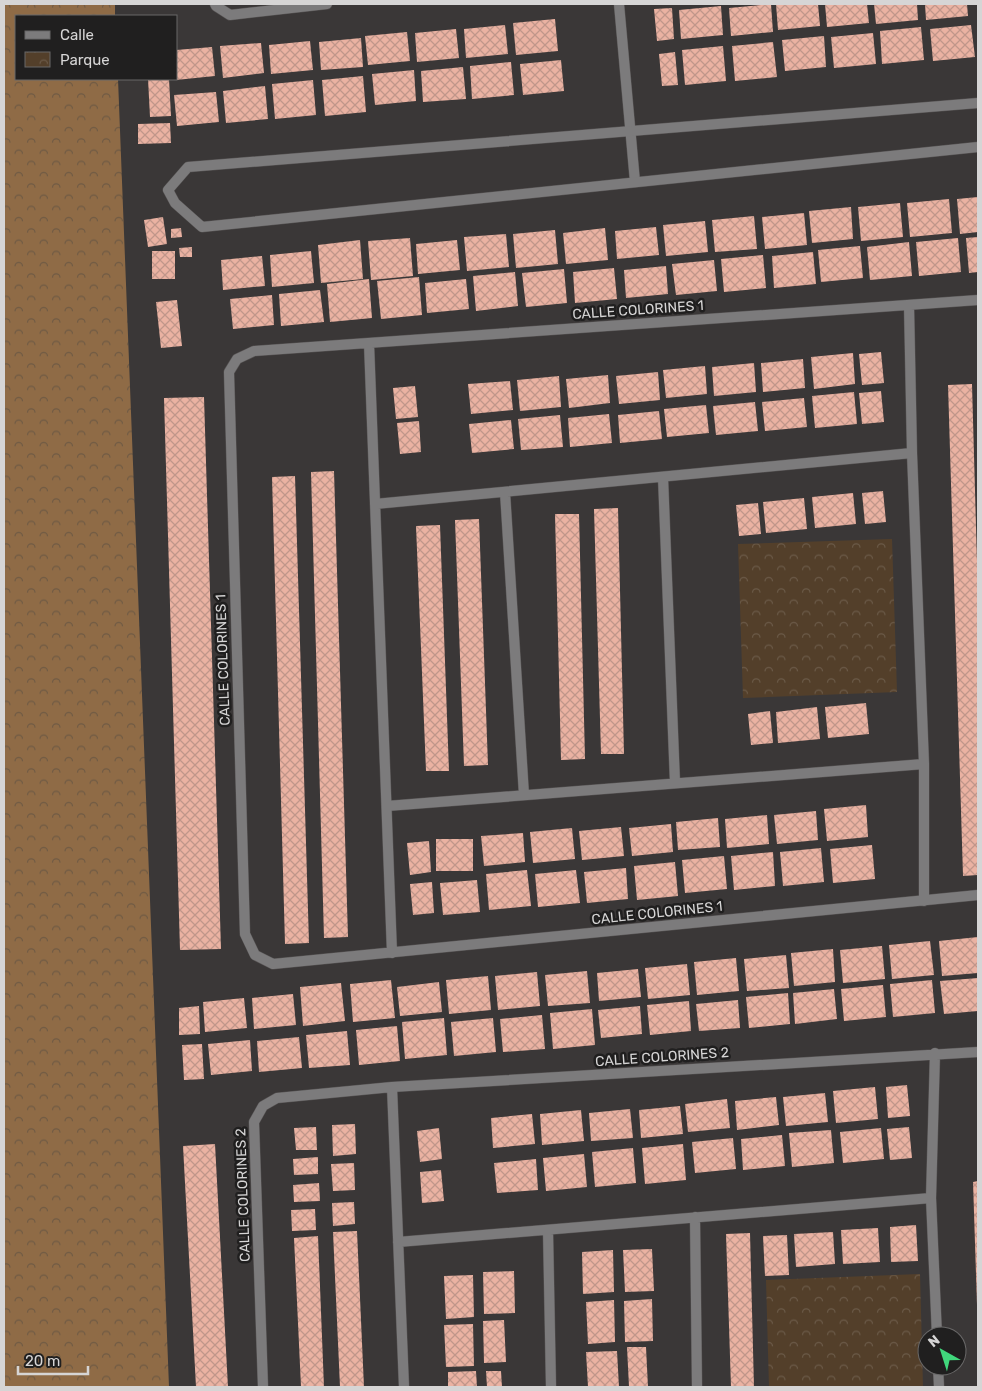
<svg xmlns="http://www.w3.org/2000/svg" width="982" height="1391" font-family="Rubik,sans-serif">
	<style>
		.forest { fill: url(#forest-crowns) }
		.park { fill: url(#park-crowns) }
		.building { fill: url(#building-cross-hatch) }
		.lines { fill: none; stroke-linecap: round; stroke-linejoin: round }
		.minor-casing { stroke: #565353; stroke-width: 11 }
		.tertiary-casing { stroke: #565353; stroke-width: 11 }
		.minor { stroke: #7c7b7c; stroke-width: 10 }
		.tertiary { stroke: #7c7b7c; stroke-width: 10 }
		.labels { text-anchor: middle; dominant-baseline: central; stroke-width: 5; stroke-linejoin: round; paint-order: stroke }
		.street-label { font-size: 14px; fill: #d6d5d5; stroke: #201f1f }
	</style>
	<defs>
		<pattern id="forest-crowns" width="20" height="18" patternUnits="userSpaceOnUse" patternTransform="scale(1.25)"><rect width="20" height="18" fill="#8f6b46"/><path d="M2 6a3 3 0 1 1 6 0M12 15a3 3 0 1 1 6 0" fill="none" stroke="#6f5a44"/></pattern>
		<pattern id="park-crowns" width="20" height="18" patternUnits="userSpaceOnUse" patternTransform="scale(1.25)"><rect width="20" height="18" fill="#533f2a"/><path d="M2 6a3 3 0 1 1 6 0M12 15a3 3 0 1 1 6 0" fill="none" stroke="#6b5a48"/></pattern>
		<pattern id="building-cross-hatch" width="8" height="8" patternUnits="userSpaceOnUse" patternTransform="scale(1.25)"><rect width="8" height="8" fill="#eab2a2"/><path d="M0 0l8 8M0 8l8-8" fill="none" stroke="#c0968a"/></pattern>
	</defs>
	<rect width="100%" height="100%" fill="#3a3737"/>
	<path class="forest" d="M4,4H115V16H16V79H118L169,1387H4Z"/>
	<path class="park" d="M892,539L897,692L743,698L738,544Z
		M920,1274L923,1387H769L766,1280Z"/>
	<path class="building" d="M771,4L773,32L731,36L729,8Z
		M776,4H818L820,26L778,30Z
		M825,4H867L869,23L827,27Z
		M874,4H917L918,20L876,24Z
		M925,4H967L968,16L926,20Z
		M721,6L723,35L681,39L679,10Z
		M672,8L674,39L657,41L654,9Z
		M555,19L558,51L516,55L513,23Z
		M505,25L508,54L466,58L464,29Z
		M971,25L975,57L933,61L930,29Z
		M921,27L924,60L882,64L880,31Z
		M456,29L459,58L417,62L415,33Z
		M407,32L410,61L368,65L365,36Z
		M873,33L876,64L834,68L831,37Z
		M824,36L826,67L785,71L782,40Z
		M361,38L363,67L321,70L319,42Z
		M310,41L313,70L271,74L269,45Z
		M773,42L777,77L735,81L732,46Z
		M261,43L264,73L223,78L220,46Z
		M723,46L726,81L685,85L682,50Z
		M212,47L215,76L176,80V50Z
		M675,52L678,85L662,86L659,54Z
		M561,60L564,91L523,95L520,64Z
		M511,62L514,95L472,99L470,66Z
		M463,67L466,99L423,102L421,71Z
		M414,70L416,101L375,105L372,74Z
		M363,76L366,112L325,116L322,80Z
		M148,79H169L171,116L150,117Z
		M313,80L316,115L275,119L272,84Z
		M265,86L268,119L226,123L223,91Z
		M216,92L219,122L177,126L174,95Z
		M170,123L171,143L138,144V124Z
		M978,197V232L960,234L957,199Z
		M949,199L952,233L910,237L907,203Z
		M900,203L903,237L861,241L858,207Z
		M851,207L853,239L812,243L809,211Z
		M804,213L807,245L765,249L762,217Z
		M754,216L757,249L715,252L712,220Z
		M163,217L167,244L148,247L144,220Z
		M705,221L708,252L666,256L663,225Z
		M656,227L659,255L617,259L615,231Z
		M181,228L182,237L171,238V229Z
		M605,228L608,260L566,264L563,233Z
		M555,230L558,264L516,268L513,234Z
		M506,234L509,267L467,271L464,237Z
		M978,237V272L969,273L966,238Z
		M410,238L413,276L371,280L368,241Z
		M958,238L961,272L919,276L916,242Z
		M360,240L363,279L321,283L318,245Z
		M457,240L460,270L418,274L416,244Z
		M909,242L912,276L870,280L867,247Z
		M860,246L863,278L821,282L818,250Z
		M192,247V257H180L179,248Z
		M152,251H175V279H152Z
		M311,251L314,283L272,287L270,255Z
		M813,252L816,284L774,288L772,256Z
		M763,255L766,288L724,292L721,259Z
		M262,256L265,286L223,290L221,260Z
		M714,260L717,291L676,295L672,264Z
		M666,266L668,294L626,298L624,270Z
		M614,268L617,299L575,303L573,272Z
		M564,269L567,303L526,307L522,273Z
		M515,272L518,306L476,311L473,276Z
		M419,277L422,315L381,319L377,281Z
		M369,279L372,318L330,322L327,284Z
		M466,279L469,309L427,313L425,283Z
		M320,290L324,322L281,326L279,294Z
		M272,295L274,325L233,329L230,299Z
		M177,300L182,346L161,348L156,302Z
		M881,352L884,383L862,385L859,354Z
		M853,353L855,384L814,389L811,357Z
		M803,359L805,388L763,392L761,363Z
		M754,363L756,392L714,396L712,367Z
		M705,366L707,394L666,398L663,370Z
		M658,372L660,400L619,404L616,376Z
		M608,375L610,403L569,408L566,379Z
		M559,376L561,407L520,411L517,380Z
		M510,381L513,410L471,414L468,384Z
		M972,384L978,597V875L963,876L948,385Z
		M415,386L418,417L396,419L393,388Z
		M881,391L884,422L862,424L859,393Z
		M854,392L857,424L815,428L812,396Z
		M204,397L221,949L180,950L164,398Z
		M804,398L807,427L765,431L762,402Z
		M755,402L758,431L716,435L713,406Z
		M706,405L709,433L667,437L664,409Z
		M659,411L662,439L620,443L618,415Z
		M609,414L612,443L570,447L568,418Z
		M560,415L563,447L521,450L518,419Z
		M511,420L514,449L472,453L469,424Z
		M419,421L421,452L400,454L397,423Z
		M334,471L348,937L324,938L311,472Z
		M295,476L309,943L285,944L272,477Z
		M883,491L886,522L865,524L862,493Z
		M853,493L856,524L815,528L812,497Z
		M804,498L807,529L766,533L763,502Z
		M758,503L761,534L739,536L736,505Z
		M618,508L624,754H601L594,509Z
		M555,514H579L585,759L561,760Z
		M479,519L488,765L464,766L455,520Z
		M440,525L449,771H426L416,526Z
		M866,703L869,734L828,738L825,707Z
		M817,707L820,739L778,743L776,712Z
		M770,711L773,743L751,745L748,714Z
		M866,805L868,837L827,841L824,809Z
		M816,811L818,840L777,844L774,815Z
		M767,815L769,844L727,848L725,819Z
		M718,818L720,847L678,850L676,822Z
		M671,824L673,852L632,856L629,828Z
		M621,827L624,856L582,860L579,831Z
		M572,828L575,859L533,863L530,832Z
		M523,833L525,862L484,866L481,836Z
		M436,839H473V871H436Z
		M429,841L431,872L410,875L407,843Z
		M872,845L875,879L833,883L830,849Z
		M821,848L824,882L783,886L780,852Z
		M773,852L775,886L734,890L731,856Z
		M724,856L727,889L685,893L682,860Z
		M675,862L678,896L637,900L634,866Z
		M626,868L628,899L587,903L584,872Z
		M527,870L531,906L489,910L486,874Z
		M576,870L580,903L538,907L535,874Z
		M477,880L480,912L443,915L440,883Z
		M432,882L434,913L413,915L410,884Z
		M978,937V973L942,976L939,941Z
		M930,941L934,975L892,979L889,945Z
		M882,946L885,979L843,983L840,950Z
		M833,949L835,982L794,986L791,953Z
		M786,955L789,988L747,991L744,959Z
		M736,958L739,991L697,995L694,962Z
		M687,964L690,995L648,999L645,968Z
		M638,969L641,997L599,1001L597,973Z
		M587,971L590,1003L548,1006L545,975Z
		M537,972L540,1006L498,1010L495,976Z
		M488,976L491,1010L449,1014L446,980Z
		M978,978V1011L944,1014L940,981Z
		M391,980L395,1018L353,1022L350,984Z
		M932,980L935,1013L893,1017L890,984Z
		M439,982L442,1012L400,1016L397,987Z
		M341,983L345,1021L303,1026L300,987Z
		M883,985L886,1017L844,1021L841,989Z
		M834,989L837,1019L795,1024L793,993Z
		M788,993L790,1024L749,1028L746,997Z
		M293,994L296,1025L254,1029L252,998Z
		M244,998L247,1028L205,1032L203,1002Z
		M738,1000L740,1028L699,1031L696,1004Z
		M689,1001L691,1031L650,1035L647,1005Z
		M199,1006L200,1034L179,1035V1008Z
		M640,1006L642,1034L601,1038L598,1010Z
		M592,1009L595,1045L553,1049L550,1013Z
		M542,1015L545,1049L503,1052L500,1019Z
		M444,1018L447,1055L405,1059L402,1022Z
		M493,1018L496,1052L454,1056L451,1022Z
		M397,1026L400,1061L359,1065L356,1030Z
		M347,1031L350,1065L309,1068L306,1035Z
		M299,1037L302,1068L259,1072L257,1041Z
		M250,1040L252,1071L211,1075L208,1044Z
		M202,1044L204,1079L184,1080L182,1045Z
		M907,1085L910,1116L888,1118L886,1087Z
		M875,1087L878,1119L836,1123L833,1091Z
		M825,1093L828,1122L786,1126L783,1097Z
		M776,1097L779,1125L737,1130L735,1101Z
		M727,1099L730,1128L688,1132L685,1104Z
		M680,1106L683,1134L641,1138L639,1110Z
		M630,1109L633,1138L591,1141L589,1113Z
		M581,1110L584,1141L542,1145L540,1114Z
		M532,1114L535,1144L493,1148L491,1118Z
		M355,1124L356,1154L333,1156L332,1125Z
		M316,1127L317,1150H296L294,1128Z
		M909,1127L912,1158L890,1160L887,1129Z
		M439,1128L442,1159L420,1162L417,1131Z
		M881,1128L884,1159L843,1163L840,1132Z
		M831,1130L834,1163L792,1167L789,1133Z
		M782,1135L785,1166L743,1170L741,1139Z
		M733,1138L736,1169L695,1173L692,1142Z
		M215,1144L228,1387H196L183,1146Z
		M683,1144L686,1180L645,1184L642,1148Z
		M633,1148L636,1183L595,1187L592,1152Z
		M584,1154L587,1187L546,1191L543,1158Z
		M318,1157V1174L294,1175L293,1159Z
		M536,1159L538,1190L497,1193L494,1163Z
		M354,1163L355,1190L333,1191L331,1164Z
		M441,1170L444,1201L422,1203L420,1172Z
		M978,1181V1305H977L973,1182Z
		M319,1183L320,1201L294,1202L293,1185Z
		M354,1202L355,1224L333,1226L332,1203Z
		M315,1209L316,1230L292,1231L291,1210Z
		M916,1225L918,1261L891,1262L890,1227Z
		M878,1228L880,1262L843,1264L841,1230Z
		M357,1231L364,1387H340L333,1232Z
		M833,1232L835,1264L796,1267L794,1234Z
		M750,1233L754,1387H731L726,1234Z
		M787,1235L789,1275L765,1276L763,1236Z
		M318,1236L324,1387H301L294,1238Z
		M652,1249L654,1291L625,1292L623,1250Z
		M613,1250L614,1292L583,1294L582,1252Z
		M514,1271L515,1313L484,1314L483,1272Z
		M473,1275L474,1317L446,1319L444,1276Z
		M652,1299L653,1341L625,1342L624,1301Z
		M614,1300L615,1342L588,1344L586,1302Z
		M504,1320L506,1362L484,1363L483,1321Z
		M473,1324L474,1366L446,1367L444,1325Z
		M627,1347H646L648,1387H629Z
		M617,1351L619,1387H588L586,1352Z
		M476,1371L477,1387H448V1372Z
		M486,1371H501L502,1387H487Z"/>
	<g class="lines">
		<g class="minor-casing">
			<path id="minor" d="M215,4L216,6L230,15L327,4
				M619,4L635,182
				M978,300L254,351L237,359L229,372L245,934L255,955L273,964L978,895
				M909,305L912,453L924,764V901
				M369,343L392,953
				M663,477L675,783
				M505,492L524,795
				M375,504L912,453
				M387,806L924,764
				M935,1053L931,1198L937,1336
				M392,1087L404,1387
				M695,1217L697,1387
				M548,1230L551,1387
				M398,1242L931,1198
				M938,1366L939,1387
				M263,1387L254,1122L263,1106L277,1098L392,1087L978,1052"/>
		</g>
		<g class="tertiary-casing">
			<path id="tertiary" d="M978,103L188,167L168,190L175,203L202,227L978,147"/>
		</g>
		<use href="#minor" class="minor"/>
		<use href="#tertiary" class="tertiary"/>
	</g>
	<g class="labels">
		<g class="street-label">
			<text transform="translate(638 310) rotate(-4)">CALLE COLORINES 1</text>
			<text transform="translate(223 660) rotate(-92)">CALLE COLORINES 1</text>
			<text transform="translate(657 913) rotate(-6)">CALLE COLORINES 1</text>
			<text transform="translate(662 1057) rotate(-4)">CALLE COLORINES 2</text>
			<text transform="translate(243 1195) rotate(-92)">CALLE COLORINES 2</text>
		</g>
	</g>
	<rect width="982" height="1391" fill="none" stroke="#d6d5d5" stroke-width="10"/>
	<rect x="15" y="15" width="162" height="65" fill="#201f1f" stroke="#696868"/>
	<rect x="25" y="31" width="25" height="8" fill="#7c7b7c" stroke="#696868"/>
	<text x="60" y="40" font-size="15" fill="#d6d5d5">Calle</text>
	<rect x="25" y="52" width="25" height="15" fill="url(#park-crowns)" stroke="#696868"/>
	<text x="60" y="65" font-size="15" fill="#d6d5d5">Parque</text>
	<g transform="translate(942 1351) rotate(321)"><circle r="24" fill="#201f1f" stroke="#696868"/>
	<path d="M0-4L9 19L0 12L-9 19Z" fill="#41d77c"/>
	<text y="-8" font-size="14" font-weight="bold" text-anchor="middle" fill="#d6d5d5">N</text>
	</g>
	<path d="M18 1366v8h70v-8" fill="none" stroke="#d6d5d5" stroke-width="2.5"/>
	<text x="25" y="1366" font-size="15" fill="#d6d5d5" stroke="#201f1f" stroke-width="4" paint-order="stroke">20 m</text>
</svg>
